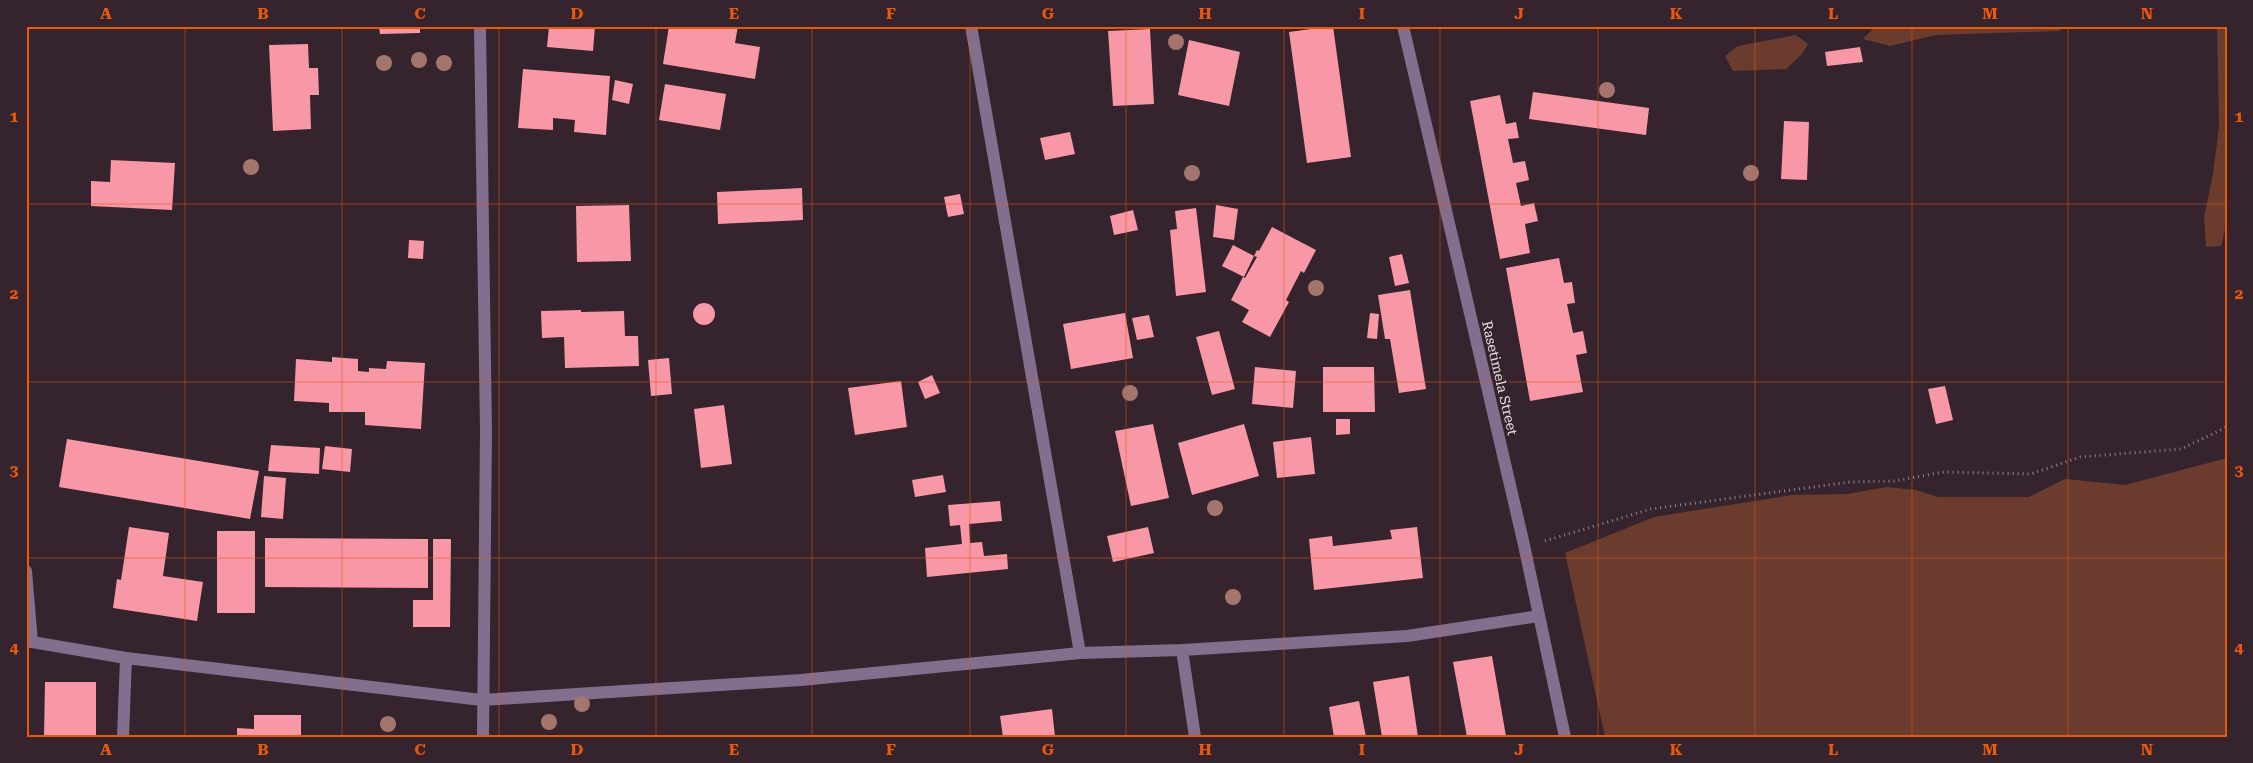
<svg xmlns="http://www.w3.org/2000/svg" width="2253" height="763" font-family="'Roboto Serif',serif">
	<style>
		.green { fill: #6b3c2d }
		.building { fill: #f897a5 }
		.lines { fill: none; stroke-linecap: round; stroke-linejoin: round }
		.path { stroke: #93848c; stroke-width: 3; stroke-dasharray: 1 4; stroke-linecap: butt }
		.minor { stroke: #836e8d; stroke-width: 12 }
		.tree { fill: #a4756d }
		.grid { fill: none; stroke: #e8590c; stroke-width: 1; stroke-opacity: 0.55 }
		.labels { text-anchor: middle; dominant-baseline: central; stroke-width: 5; stroke-linejoin: round; paint-order: stroke }
		.street-label { font-size: 14px; fill: #e9dde3; stroke: #35232d }
		.neatline { fill: none; stroke: #e8590c; stroke-width: 2 }
		.grid-label { font-size: 16px; text-anchor: middle; font-weight: bold; fill: #e8590c }
	</style>
	<rect width="100%" height="100%" fill="#35232d"/>
	<path class="green" d="M1875,26H2066L2059,31L1936,35L1890,46L1863,39Z
		M2217,26H2227V221L2221,246L2206,247L2204,217L2213,174L2219,127Z
		M1796,35L1808,44L1801,55L1786,69L1733,71L1725,56L1738,46Z
		M2227,458V737H1605L1565,553L1654,517L1792,495L1847,494L1886,487L1916,490L1938,497H2029L2065,479L2125,485Z"/>
	<path class="building" d="M379,26H420V33L380,34Z
		M549,26H595L593,51L547,47Z
		M669,26H738L735,43L760,47L755,79L663,64Z
		M1333,26L1351,157L1307,163L1289,32Z
		M1150,29L1154,104L1113,106L1108,31Z
		M1189,40L1240,52L1229,106L1178,95Z
		M308,44L309,68H318L319,95H310L311,129L273,131L269,45Z
		M1860,47L1863,62L1827,66L1825,52Z
		M523,69L610,76L606,135L574,132L575,120L553,118V130L518,128Z
		M615,80L633,84L629,104L612,100Z
		M665,84L726,94L720,130L659,120Z
		M1533,92L1649,108L1646,135L1529,119Z
		M1500,95L1506,124L1516,122L1519,138L1508,139L1513,163L1525,161L1529,180L1516,183L1521,206L1534,203L1538,221L1525,224L1530,253L1500,259L1470,101Z
		M1784,121L1809,122L1807,180L1781,179Z
		M1070,132L1075,154L1045,160L1040,138Z
		M111,160L175,163L172,210L91,206V181L110,182Z
		M802,188L803,220L718,224L717,192Z
		M960,194L964,214L948,217L944,197Z
		M629,205L631,261L577,262L576,206Z
		M1216,205L1238,209L1234,240L1213,237Z
		M1196,208L1206,292L1176,296L1170,230L1177,229L1175,211Z
		M1133,210L1138,230L1114,235L1110,216Z
		M1272,227L1316,250L1304,273L1301,271L1286,300L1289,302L1270,337L1242,322L1249,310L1231,300L1243,277L1245,278L1257,257L1254,256L1257,250L1259,251Z
		M409,240L424,241L423,259L408,258Z
		M1233,245L1254,256L1244,277L1222,266Z
		M1402,254L1409,283L1395,286L1389,257Z
		M1559,258L1564,283L1572,282L1575,303L1567,304L1573,333L1583,331L1587,353L1576,355L1583,392L1530,401L1506,268Z
		M1410,290L1426,389L1399,393L1390,339H1385L1378,295Z
		M693 314a11 11 0 1 1 22 0a11 11 0 1 1-22 0Z
		M581,310V312L624,311L625,336H638L639,366L565,368L564,337L542,338L541,311Z
		M1125,313L1133,358L1071,369L1063,324Z
		M1370,313L1379,314L1377,339L1367,338Z
		M1149,315L1154,337L1137,340L1132,318Z
		M1219,331L1235,389L1212,395L1196,337Z
		M332,357L358,359V371L369,372V368L386,369L387,361L425,363L421,429L365,425V412H329V403L294,401L296,359L332,362Z
		M669,358L672,394L651,396L648,360Z
		M1255,367L1296,371L1293,408L1252,404Z
		M1323,367H1374L1375,412H1323Z
		M932,375L940,393L925,399L918,382Z
		M901,381L907,427L855,435L848,388Z
		M1945,386L1953,420L1936,424L1928,389Z
		M724,405L732,464L701,468L694,409Z
		M1336,419H1350V434L1336,435Z
		M1153,424L1169,498L1131,506L1115,431Z
		M1244,424L1259,476L1192,495L1178,443Z
		M1311,437L1315,474L1277,478L1273,442Z
		M67,439L259,471L250,519L59,487Z
		M271,445L320,448L319,474L268,471Z
		M325,446L352,449L350,472L322,469Z
		M943,475L946,492L915,497L912,480Z
		M264,476L286,478L283,519L261,517Z
		M1000,501L1002,521L969,524L970,543L982,542L984,556L1007,554L1008,569L927,577L925,548L962,544L960,525L950,526L948,505Z
		M129,527L169,533L163,576L203,582L197,621L113,608L117,579L121,580Z
		M1148,527L1154,553L1113,562L1107,536Z
		M1417,527L1423,578L1314,590L1309,539L1332,536L1333,546L1392,539L1390,530Z
		M217,531H255V613H217Z
		M265,538L428,539V588L265,587Z
		M433,539H451L450,627H413V600H433Z
		M1492,656L1506,736L1467,737L1453,662Z
		M1409,676L1418,737H1382L1373,682Z
		M45,682H96V737H44Z
		M1359,701L1366,737H1334L1329,707Z
		M1052,709L1055,737H1003L1000,716Z
		M254,715H301V737H237V728L254,729Z"/>
	<g class="lines">
		<path class="path" d="M1545,541L1651,509L1850,482L1894,481L1944,472L2031,474L2080,457L2181,449L2227,427"/>
		<path class="minor" d="M480,26L486,431L483,737
			M971,26L1080,653
			M1403,26L1524,545L1565,737
			M26,571L32,642
			M26,641L126,658L482,700L801,680L1080,653L1182,650L1407,636L1539,616
			M1182,650L1195,737
			M123,737L126,658"/>
	</g>
	<g class="tree">
		<circle cx="1176" cy="42" r="8"/>
		<circle cx="419" cy="60" r="8"/>
		<circle cx="384" cy="63" r="8"/>
		<circle cx="444" cy="63" r="8"/>
		<circle cx="1607" cy="90" r="8"/>
		<circle cx="251" cy="167" r="8"/>
		<circle cx="1192" cy="173" r="8"/>
		<circle cx="1751" cy="173" r="8"/>
		<circle cx="1316" cy="288" r="8"/>
		<circle cx="1130" cy="393" r="8"/>
		<circle cx="1215" cy="508" r="8"/>
		<circle cx="1233" cy="597" r="8"/>
		<circle cx="582" cy="704" r="8"/>
		<circle cx="549" cy="722" r="8"/>
		<circle cx="388" cy="724" r="8"/>
	</g>
	<path class="grid" d="M185,26V737M342,26V737M499,26V737M656,26V737M812,26V737M970,26V737M1126,26V737M1284,26V737M1440,26V737M1598,26V737M1755,26V737M1912,26V737M2068,26V737M26,204H2227M26,382H2227M26,558H2227"/>
	<g class="labels">
		<g class="street-label">
			<text transform="translate(1500 378) rotate(77)">Rasetimela Street</text>
		</g>
	</g>
	<rect width="2253" height="763" fill="none" stroke="#35232d" stroke-width="55"/>
	<rect x="28" y="28" width="2198" height="708" class="neatline"/>
	<g class="grid-label">
		<text x="106" y="19">A</text>
		<text x="263" y="19">B</text>
		<text x="420" y="19">C</text>
		<text x="577" y="19">D</text>
		<text x="734" y="19">E</text>
		<text x="891" y="19">F</text>
		<text x="1048" y="19">G</text>
		<text x="1205" y="19">H</text>
		<text x="1362" y="19">I</text>
		<text x="1519" y="19">J</text>
		<text x="1676" y="19">K</text>
		<text x="1833" y="19">L</text>
		<text x="1990" y="19">M</text>
		<text x="2147" y="19">N</text>
		<text x="14" y="122">1</text>
		<text x="2239" y="122">1</text>
		<text x="14" y="299">2</text>
		<text x="2239" y="299">2</text>
		<text x="14" y="476">3</text>
		<text x="2239" y="476">3</text>
		<text x="14" y="653">4</text>
		<text x="2239" y="653">4</text>
		<text x="106" y="755">A</text>
		<text x="263" y="755">B</text>
		<text x="420" y="755">C</text>
		<text x="577" y="755">D</text>
		<text x="734" y="755">E</text>
		<text x="891" y="755">F</text>
		<text x="1048" y="755">G</text>
		<text x="1205" y="755">H</text>
		<text x="1362" y="755">I</text>
		<text x="1519" y="755">J</text>
		<text x="1676" y="755">K</text>
		<text x="1833" y="755">L</text>
		<text x="1990" y="755">M</text>
		<text x="2147" y="755">N</text>
	</g>
</svg>
